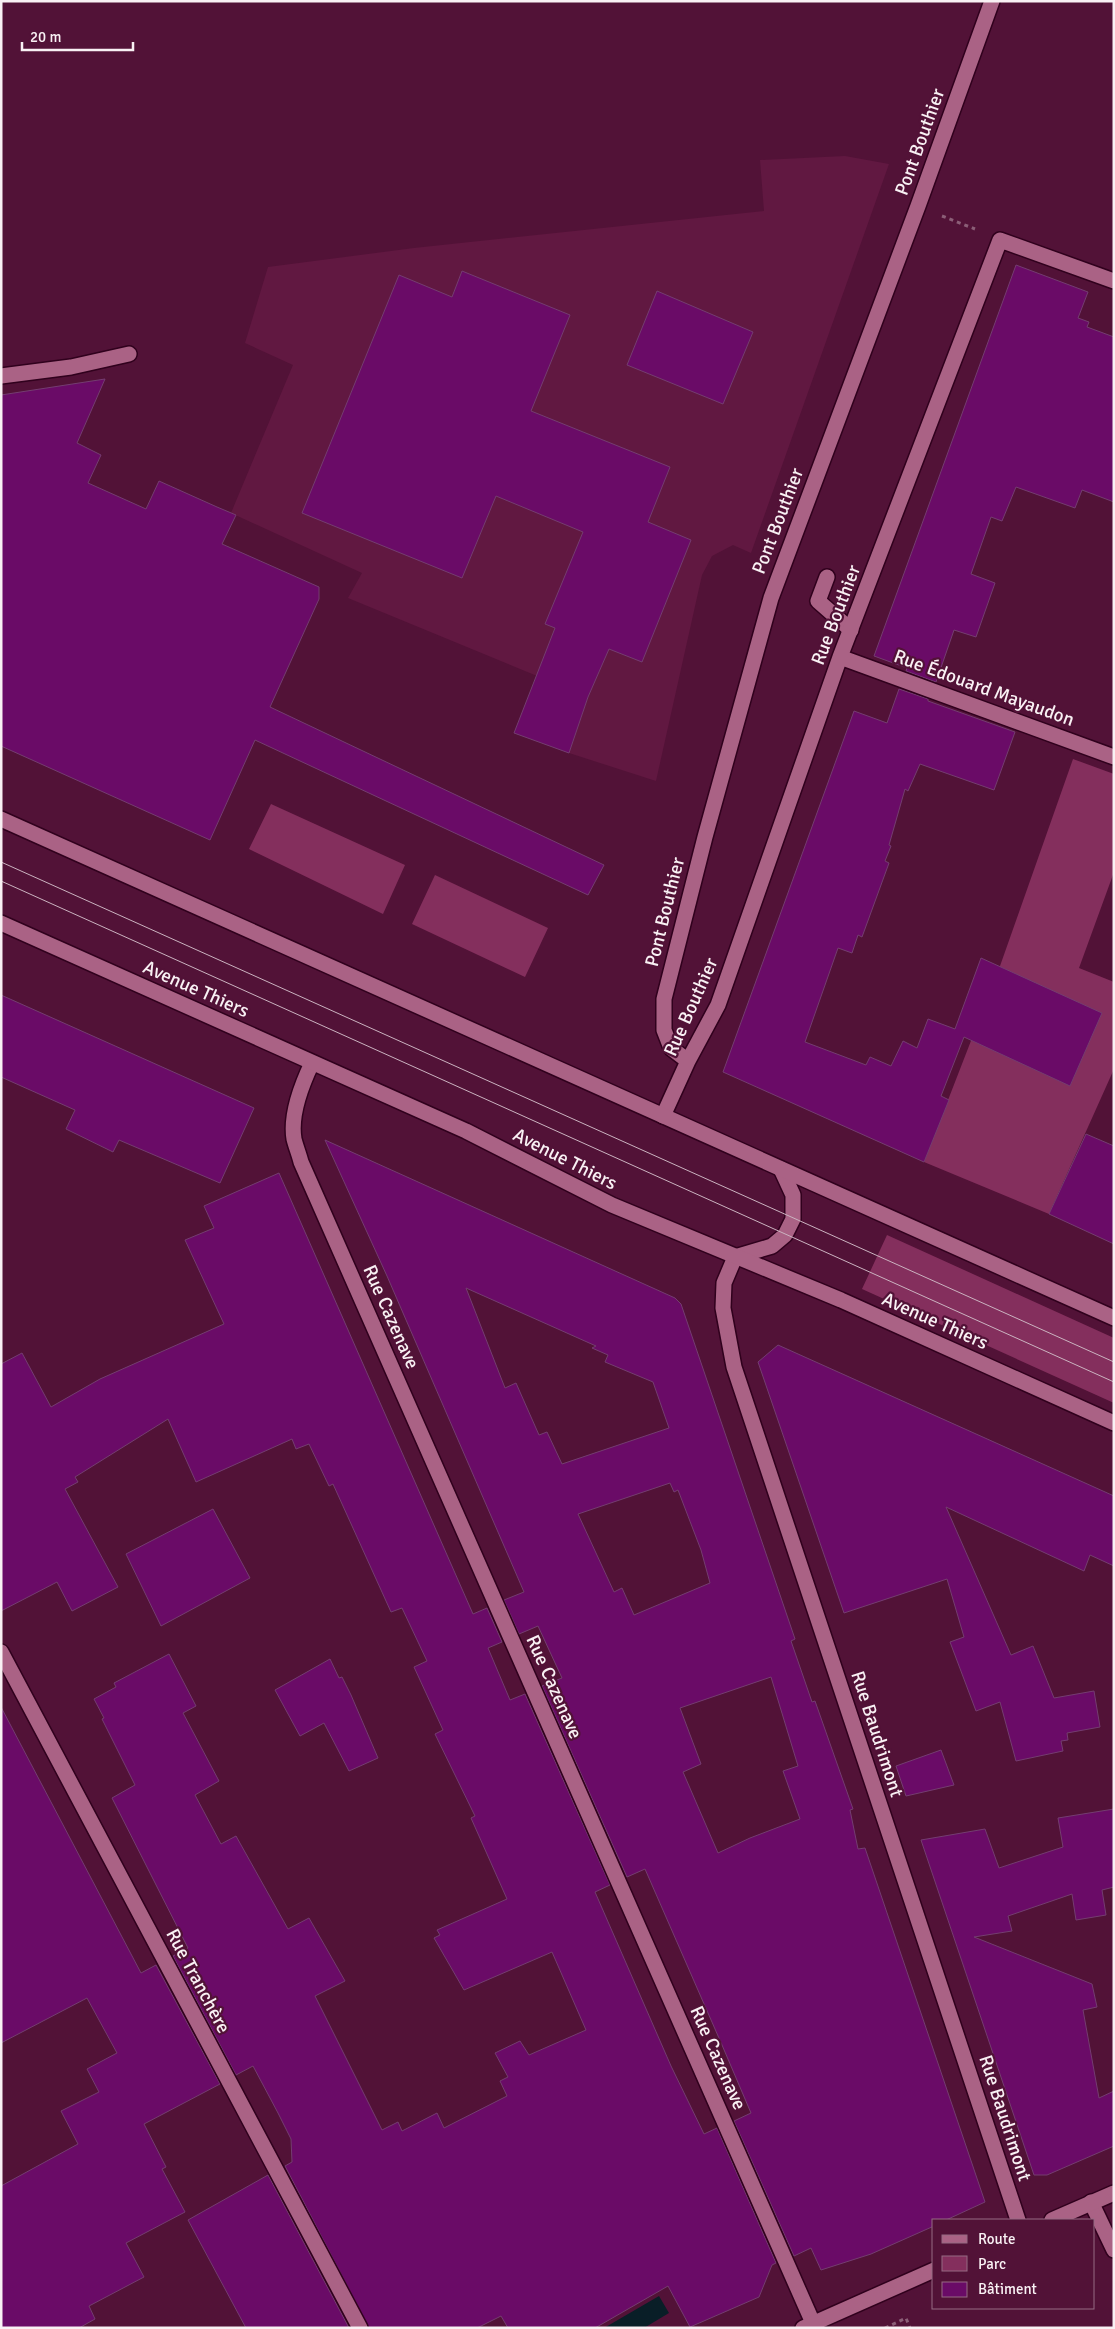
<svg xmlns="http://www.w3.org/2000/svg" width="1115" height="2329" font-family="Signika,sans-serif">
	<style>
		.built { fill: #611841 }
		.green { fill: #842f5d }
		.water { fill: #091e27 }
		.building { fill: #6a0b67; stroke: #743d70; fill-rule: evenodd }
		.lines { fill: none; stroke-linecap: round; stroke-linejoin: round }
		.lane-casing { stroke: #30011d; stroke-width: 18 }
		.street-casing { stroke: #30011d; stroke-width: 18 }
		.secondary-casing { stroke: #30011d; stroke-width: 18 }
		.path { stroke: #8b5e77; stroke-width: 3; stroke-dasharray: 4 4; stroke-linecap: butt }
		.lane { stroke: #aa6285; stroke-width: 15 }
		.street { stroke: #aa6285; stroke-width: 15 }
		.secondary { stroke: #aa6285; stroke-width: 15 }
		.tram { stroke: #cbb3c0; stroke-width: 1 }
		.labels { text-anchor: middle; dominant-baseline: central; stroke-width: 4.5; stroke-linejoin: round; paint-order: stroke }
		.street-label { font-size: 19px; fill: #f9f1f4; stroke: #521237 }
	</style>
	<rect width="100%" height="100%" fill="#521237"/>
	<path class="built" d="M845,156L889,164L751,553L733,545L712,556L702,575L656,781L569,753L588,697L348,598L362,573L231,513L293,365L245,343L268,267L414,248L764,211L760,160Z"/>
	<path class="green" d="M1073,759L1114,774V872L1079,968L1114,982V1069L1049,1214L924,1162L1000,966Z
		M271,804L405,865L383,914L249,849Z
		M435,875L548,928L525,977L412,924Z
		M887,1235L1114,1338V1403L862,1289Z"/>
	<path class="water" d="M659,2296L669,2313L644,2328H604Z"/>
	<path class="building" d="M1016,265L1088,292L1078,318L1089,322L1087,327L1114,337V502L1082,490L1075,508L1016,487L1002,521L991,517L971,574L995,583L976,637L954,630L936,682L906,671L907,668L874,656Z
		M462,271L570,315L531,411L670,467L648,522L691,540L642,662L609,649L588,697L569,753L514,733L555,628L545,624L583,532L496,496L462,578L302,513L399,275L452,297Z
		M657,291L753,332L723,404L627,365Z
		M105,379L77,443L101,455L88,483L146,509L159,481L217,507L236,515L222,544L319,587V599L270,707L604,865L588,895L255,740L210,840L1,746V395Z
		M899,689L928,699V701L1015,732L994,790L920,764L908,791L905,789L889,845L891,846L885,861L889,863L862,937L858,935L852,953L838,948L805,1042L866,1065L870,1057L891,1066L903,1041L917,1048L928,1019L955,1029L981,958L1102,1013L1070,1086L964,1037L941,1096L949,1100L924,1162L723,1072L854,711L887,723Z
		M1,995L254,1108L220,1183L119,1140L113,1152L66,1129L75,1110L1,1077Z
		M1086,1134L1114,1146V1244L1049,1214Z
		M325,1140L675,1298L681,1304L795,1639L791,1641L812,1702L815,1701L853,1809L850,1810L858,1849L865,1848L985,2202L946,2220H934V2226L871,2254L821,2270L811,2248L794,2256L734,2121L751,2113L722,2045L645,1869L627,1877L542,1686L562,1678L538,1626L519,1634L504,1600L524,1592L387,1276ZM466,1288L596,1346L592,1348L608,1355L605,1362L653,1382L669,1428L562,1464L547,1432L539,1435L516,1383L505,1388ZM670,1483L674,1492L678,1490L701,1550L710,1583L634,1615L622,1588L614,1592L578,1514ZM771,1677L798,1766L783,1771L800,1819L750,1838L718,1853L683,1772L701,1764L680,1708Z
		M279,1173L473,1614L487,1608L502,1642L488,1648L510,1700L525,1694L610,1885L595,1892L671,2066L704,2134L717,2128L776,2263L772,2265L759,2297L690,2327L668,2286L595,2328H508L501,2316L477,2328H369L285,2166L292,2162L291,2139L278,2113L253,2066L236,2075L173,1956L188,1948L112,1798L135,1785L102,1719L104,1718L94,1699L116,1687L114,1683L169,1654L196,1706L183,1713L219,1781L195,1795L221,1844L236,1836L288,1929L309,1918L345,1981L315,1996L382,2130L398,2122L402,2131L437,2113L444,2128L507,2096L500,2081L508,2077L495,2053L520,2041L529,2055L586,2030L552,1952L464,1990L434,1938L440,1935L437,1930L507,1899L471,1818L475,1816L435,1734L443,1730L414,1667L427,1661L402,1608L391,1612L333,1484L329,1486L309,1444L296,1449L292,1439L196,1482L168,1419L75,1477L78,1482L65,1489L118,1587L72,1611L57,1582L1,1611V1364L22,1353L51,1407L100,1379L224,1324L185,1240L214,1228L204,1206Z
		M778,1345L1114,1496V1566L1090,1555L1084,1571L946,1507L1011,1655L1033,1646L1054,1698L1094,1691L1100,1727L1067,1733L1068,1740L1061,1741L1063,1751L1016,1761L1000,1702L976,1711L950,1642L964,1637L947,1579L844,1613L758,1362Z
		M213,1509L250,1578L161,1626L126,1554Z
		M330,1659L339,1678L342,1677L351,1695L378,1758L349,1771L324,1723L300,1736L275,1690Z
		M1,1707L141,1973L156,1965L220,2084L144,2124L166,2167L162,2169L185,2212L126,2243L144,2277L89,2306L95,2319L79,2328H1V2186L78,2144L61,2111L99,2092L87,2069L117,2053L87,1998L1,2043Z
		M941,1750L954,1785L906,1796L896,1766Z
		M1114,1809V1887L1102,1890L1106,1915L1076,1920L1072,1894L1008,1916L1012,1931L974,1937L1092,1984L1097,2007L1083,2010L1099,2098L1114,2091V2146L1047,2175H1034L921,1840L985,1829L999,1868L1063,1847L1058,1818Z
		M268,2175L349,2328H246L188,2220Z"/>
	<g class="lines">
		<g class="lane-casing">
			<path id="lane" d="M1,376L71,367L129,354
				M827,577L818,601L851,630"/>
		</g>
		<g class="street-casing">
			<path id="street" d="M840,657L1114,757
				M688,1061L671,1048L664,1030V999L705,837L771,598L918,206L992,1
				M312,1063C302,1084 290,1115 294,1139C296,1147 299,1154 301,1162L813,2323
				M663,1116L688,1061L718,1005L840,657L1000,240L1114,281
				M781,1169L793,1195V1219L785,1235L772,1246L735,1257L724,1283L723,1308L734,1367L1018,2220
				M1,1652L360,2328
				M1091,2202L1114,2250"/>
		</g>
		<g class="secondary-casing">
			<path id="secondary" d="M1,819L1114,1318
				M1,923L466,1131L612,1205L841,1300L1114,1423
				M1052,2220L1114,2193
				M803,2328L934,2270"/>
		</g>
		<path class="path" d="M942,216L975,229
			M885,2328L906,2318L910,2328"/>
		<use href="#lane" class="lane"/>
		<use href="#street" class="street"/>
		<use href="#secondary" class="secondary"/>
		<path class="tram" d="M1,862L1114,1362
			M1,881L1114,1382"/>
	</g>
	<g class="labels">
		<g class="street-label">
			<text transform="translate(920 142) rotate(-70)">Pont Bouthier</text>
			<text transform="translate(778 521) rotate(-69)">Pont Bouthier</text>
			<text transform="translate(836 615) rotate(-69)">Rue Bouthier</text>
			<text transform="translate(984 688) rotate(20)">Rue Édouard Mayaudon</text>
			<text transform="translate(665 912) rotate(-76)">Pont Bouthier</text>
			<text transform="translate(196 989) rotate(24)">Avenue Thiers</text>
			<text transform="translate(691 1007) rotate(-66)">Rue Bouthier</text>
			<text transform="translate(565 1159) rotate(27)">Avenue Thiers</text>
			<text transform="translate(391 1317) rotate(66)">Rue Cazenave</text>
			<text transform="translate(935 1321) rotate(24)">Avenue Thiers</text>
			<text transform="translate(554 1687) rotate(66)">Rue Cazenave</text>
			<text transform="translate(877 1734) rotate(72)">Rue Baudrimont</text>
			<text transform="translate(198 1981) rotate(62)">Rue Tranchère</text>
			<text transform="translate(718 2058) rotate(66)">Rue Cazenave</text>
			<text transform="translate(1005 2118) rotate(72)">Rue Baudrimont</text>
		</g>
	</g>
	<rect width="1115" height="2329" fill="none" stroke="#f9f1f4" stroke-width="5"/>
	<rect x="932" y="2219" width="162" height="90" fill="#521237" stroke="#956b83"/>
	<rect x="942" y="2235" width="25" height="8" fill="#aa6285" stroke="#956b83"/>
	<text x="978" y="2244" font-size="15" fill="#f9f1f4">Route</text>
	<rect x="942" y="2256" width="25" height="15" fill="#842f5d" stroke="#956b83"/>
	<text x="978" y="2269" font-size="15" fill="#f9f1f4">Parc</text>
	<rect x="942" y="2282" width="25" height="15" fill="#6a0b67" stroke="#956b83"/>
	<text x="978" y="2294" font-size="15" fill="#f9f1f4">Bâtiment</text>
	<path d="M22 42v8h111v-8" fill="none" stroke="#f9f1f4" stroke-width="2.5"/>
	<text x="30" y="42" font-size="15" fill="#f9f1f4" stroke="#521237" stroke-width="4" paint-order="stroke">20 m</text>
</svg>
